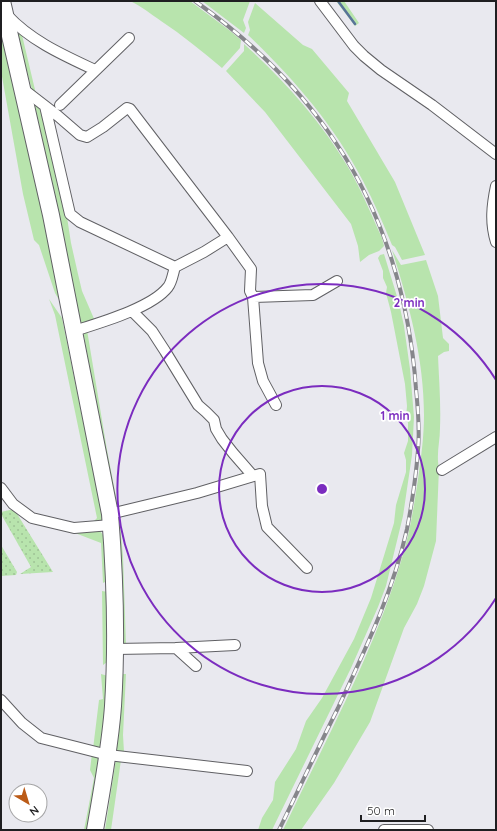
<svg xmlns="http://www.w3.org/2000/svg" width="497" height="831" font-family="Quicksand,sans-serif">
	<style>
		.grass { fill: #b8e4ad }
		.park { fill: url(#park-dots) }
		.lines { fill: none; stroke-linecap: round; stroke-linejoin: round }
		.stream { stroke: #587398; stroke-width: 2.5 }
		.minor-casing { stroke: #606064; stroke-width: 12 }
		.primary-casing { stroke: #606064; stroke-width: 18 }
		.minor { stroke: #fff; stroke-width: 10 }
		.primary { stroke: #fff; stroke-width: 16 }
		.rail-casing { stroke: #86868b; stroke-width: 4 }
		.rail { stroke: #fff; stroke-width: 2.5; stroke-dasharray: 8; stroke-linecap: butt }
		.ring { fill: none; stroke: #7b2cbf; stroke-width: 2 }
		.centre { fill: #7b2cbf; stroke: #fff; stroke-width: 2 }
		.ring-label { font-size: 12px; text-anchor: middle; font-weight: bold; fill: #7b2cbf; stroke: #fff; stroke-width: 3.5; stroke-linejoin: round; paint-order: stroke }
	</style>
	<defs>
		<pattern id="park-dots" width="8" height="8" patternUnits="userSpaceOnUse"><rect width="8" height="8" fill="#b8e4ad"/><path d="M2 2h.1M6 6h.1" fill="none" stroke="#9ec395" stroke-width="1.8" stroke-linecap="round"/></pattern>
	</defs>
	<rect width="100%" height="100%" fill="#e9e9ef"/>
	<path class="grass" d="M130,1H190L229,30L241,40L240,48L222,68C202,51 182,35 161,21C151,14 141,6 130,1Z
		M202,1H250L243,20L246,28L244,33Z
		M336,1H344L359,23L355,26Z
		M255,3L303,45L312,49L349,93L347,101L395,182L425,255L402,260L395,247L392,245C383,223 374,202 363,181C334,125 293,78 248,35L250,30L248,22Z
		M1,22L14,77L62,305L55,293L39,245L34,240L23,194L1,71Z
		M15,29L22,35L36,94L33,93Z
		M244,44C284,80 320,120 348,167C361,189 371,214 382,238L384,246L379,251L369,255L360,262L358,246L351,224L265,112L226,71L244,51Z
		M34,102L43,108L67,217L71,243L78,274L82,291L95,321L80,327L66,248Z
		M392,250L401,265L426,260L438,296L443,338L449,344V351L444,352L438,356C439,380 441,404 440,428C440,442 436,454 439,468L436,541L424,586L417,604L404,628L370,722L334,783L301,830H283C325,741 374,653 402,558C410,532 414,506 418,479C421,458 424,437 424,415C424,359 409,304 392,250Z
		M384,254L399,303L404,326L410,369L414,417L412,455L403,516L386,586L378,607L351,668L272,830H258L262,818L273,800L275,782L296,749L306,721L322,698L354,639L371,598L394,523L396,505L406,472V460L404,453L408,441V423L406,417L407,406L405,384L391,312L386,293L387,287L383,278V271L378,258L380,255Z
		M49,299L62,318L103,520L99,523L73,525L72,523L94,521L97,518L55,315Z
		M87,330L107,450L118,507H115L83,331Z
		M116,514H119L123,556L126,645L122,646Z
		M90,530L100,531L103,535L107,581L103,583L101,543L75,533Z
		M102,591L108,592L110,660L103,665Z
		M101,674L108,676L107,704L101,751L93,749L99,700L103,699Z
		M121,674H126L123,735L124,752L116,751Z
		M92,753L100,755L88,830H84L94,778L90,770Z
		M116,759L121,760L111,830H105Z"/>
	<path class="park" d="M14,509L19,517L53,572L20,574L31,567L1,514V512Z
		M1,545L17,572L16,575L1,576Z"/>
	<g class="lines">
		<path class="stream" d="M338,1L355,24"/>
		<g class="minor-casing">
			<path id="minor" d="M320,1L354,46L364,56L381,70L432,105L496,154
				M7,15C31,41 63,55 95,70
				M23,89L58,116L80,135L87,137L103,127L127,108L130,109L228,237
				M60,105L129,38
				M45,106L70,214L80,222L175,267
				M496,186C492,205 490,223 496,242
				M253,297L258,363L263,381L276,405
				M132,311L152,331L165,351L198,405L206,412L214,420L216,429L222,439L233,453L253,476
				M74,331C99,323 152,308 168,287C172,282 173,273 175,267L204,252L228,237L251,269L250,291L253,297L313,295L337,281
				M442,470L496,437
				M1,488L13,504L32,518L74,528L111,525
				M110,514L197,493L260,474L262,506L267,527L307,568
				M176,648L235,645
				M115,649L176,648L196,666
				M1,700L22,723L41,738L108,755L247,771
				M384,830H428"/>
		</g>
		<g class="primary-casing">
			<path id="primary" d="M2,1L51,215L110,514C115,577 117,642 113,706C110,748 102,789 95,830"/>
		</g>
		<use href="#minor" class="minor"/>
		<use href="#primary" class="primary"/>
		<g class="rail-casing">
			<path id="rail" d="M195,1C250,40 299,87 336,143C385,216 410,303 416,389C418,409 420,430 418,450C416,476 412,503 407,529C393,592 365,650 338,708C318,748 299,789 279,830"/>
		</g>
		<use href="#rail" class="rail"/>
	</g>
	<g class="ring">
		<circle cx="322" cy="489" r="103"/>
		<path d="M496 598A205 205 0 1 1 496 380"/>
	</g>
	<circle cx="322" cy="489" r="6" class="centre"/>
	<g class="ring-label">
		<text x="409" y="307">2 min</text>
		<text x="395" y="420">1 min</text>
	</g>
	<rect width="497" height="831" fill="none" stroke="#1f1f21" stroke-width="4"/>
	<g transform="translate(28 803) rotate(142)"><circle r="19" fill="#ffffff" stroke="#a5a5a6"/>
	<path d="M0-3L7 15L0 10L-7 15Z" fill="#bb5b17"/>
	<text y="-6" font-size="11" font-weight="bold" text-anchor="middle" fill="#1f1f21">N</text>
	</g>
	<path d="M361 815v6h64v-6" fill="none" stroke="#1f1f21" stroke-width="2"/>
	<text x="367" y="815" font-size="12" fill="#1f1f21" stroke="#ffffff" stroke-width="3" paint-order="stroke">50 m</text>
</svg>
